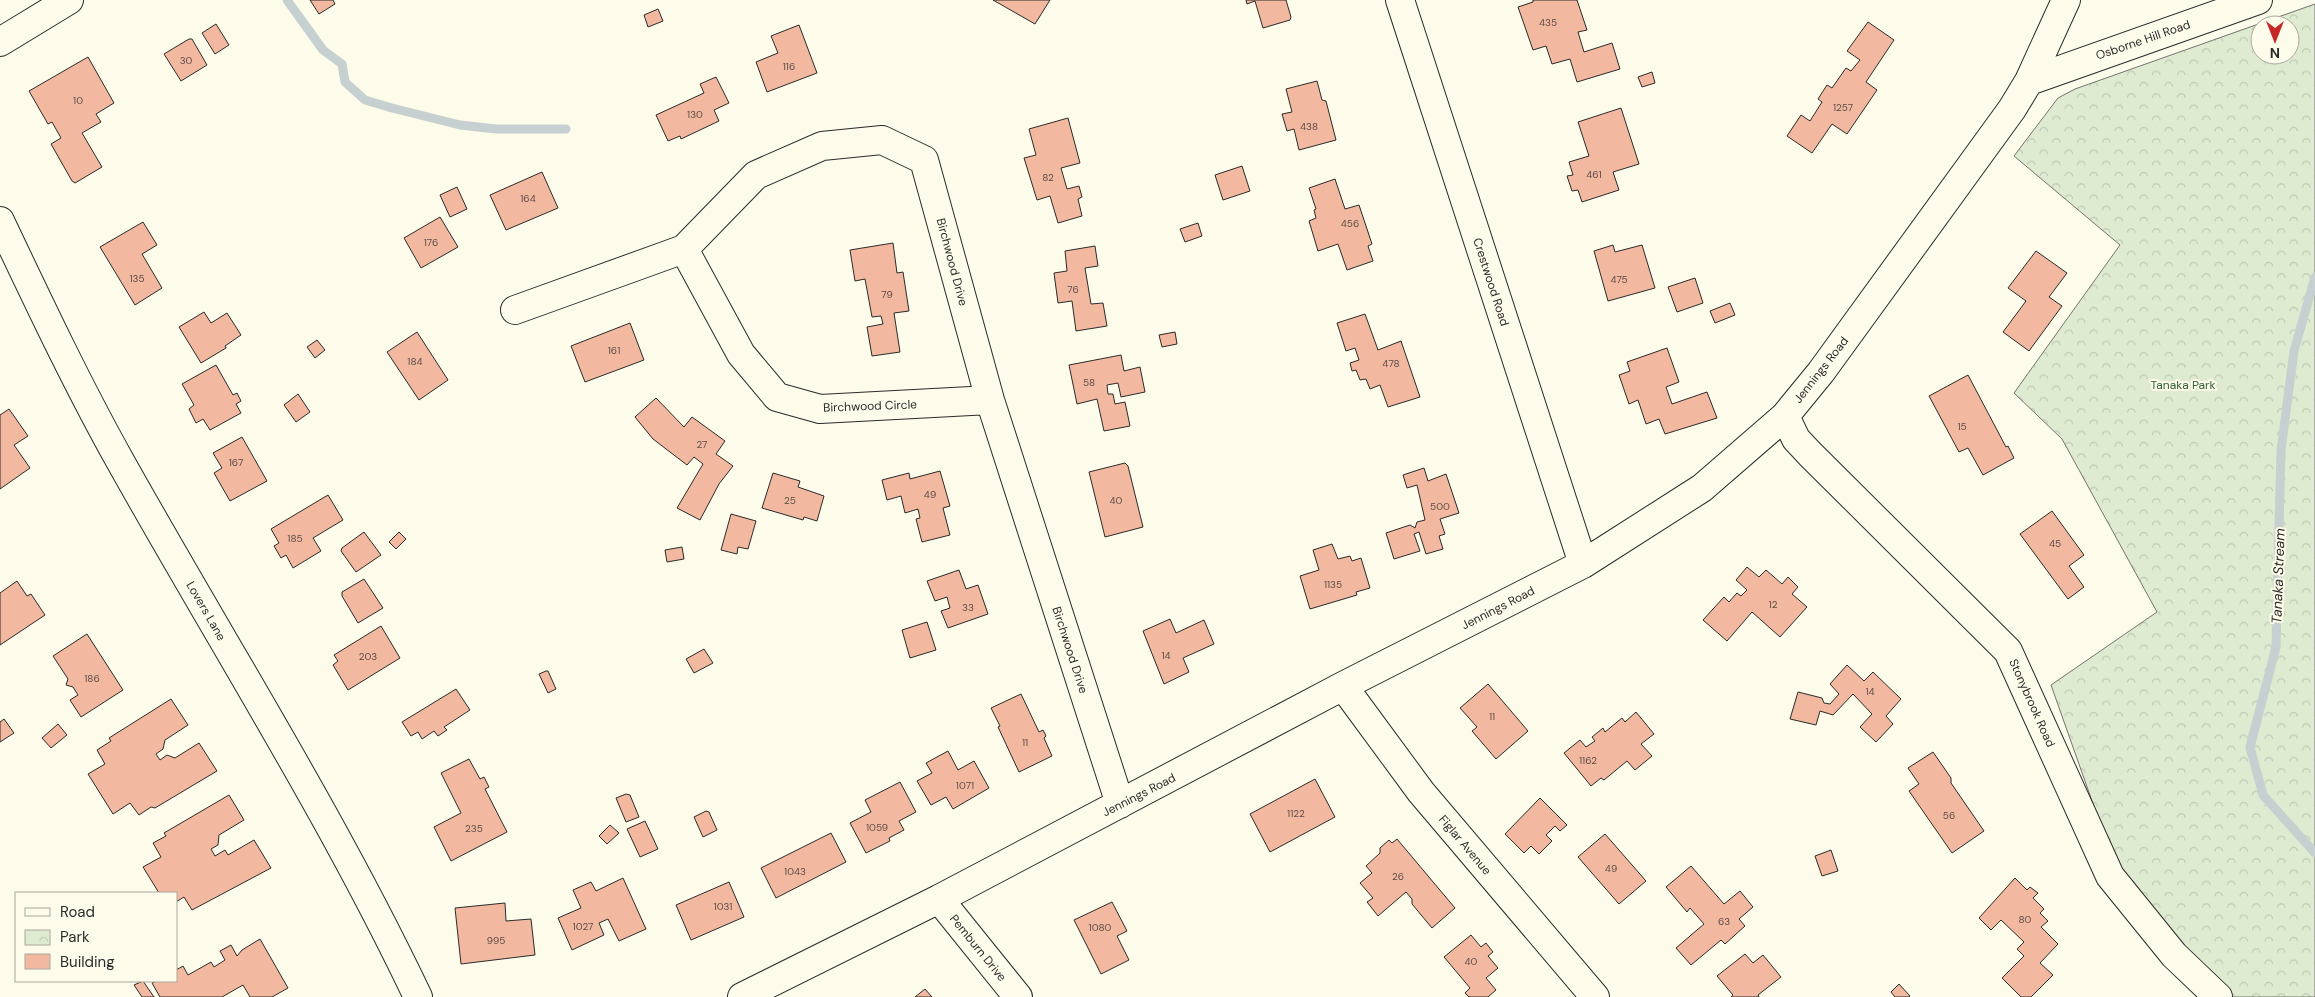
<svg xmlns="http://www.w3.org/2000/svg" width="2315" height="997" font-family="'DM Sans',sans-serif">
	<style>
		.park { fill: url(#park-crowns); stroke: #74746e; fill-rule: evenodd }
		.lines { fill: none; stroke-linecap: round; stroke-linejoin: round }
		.stream { stroke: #c7d0d0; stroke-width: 9 }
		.building { fill: #f2b8a0; stroke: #2b2b2b }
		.minor-casing { stroke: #2b2b2b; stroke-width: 30 }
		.minor { stroke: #fdfbea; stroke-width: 28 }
		.labels { text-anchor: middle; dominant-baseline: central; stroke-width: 4; stroke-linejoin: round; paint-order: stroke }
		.number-label { font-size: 10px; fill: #5d4e48 }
		.street-label { font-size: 12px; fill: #2b2b2b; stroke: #fdfbea }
		.park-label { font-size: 12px; fill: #34623c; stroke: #fdfbea }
		.water-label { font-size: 14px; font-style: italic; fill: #2b2b2b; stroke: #fdfbea }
	</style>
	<defs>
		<pattern id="park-crowns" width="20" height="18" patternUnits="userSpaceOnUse" patternTransform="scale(1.25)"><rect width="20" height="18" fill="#deebd1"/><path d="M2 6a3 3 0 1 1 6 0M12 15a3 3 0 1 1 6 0" fill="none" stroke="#bfcab4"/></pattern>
	</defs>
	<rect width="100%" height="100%" fill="#fdfbea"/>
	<path class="park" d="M2315,4V997H2233L2185,949L2114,863L2051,685L2157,612L2062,439L2014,393L2120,245L2014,156L2058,98L2075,89ZM2260,25H2290V55H2260Z"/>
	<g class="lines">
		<path class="stream" d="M287,0L323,50L342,64L345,82L365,100L392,108L460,125L496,129H566
			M2315,277L2294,351L2281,450L2276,647L2250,747L2263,795L2315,853"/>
	</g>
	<path class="building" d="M310,0H333L335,4L319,14Z
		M993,0H1050L1035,24Z
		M1246,0H1286L1291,17L1290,20L1263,28L1255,1L1247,4Z
		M1533,0H1577L1587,30L1578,32L1584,52L1612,43L1620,69L1577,82L1570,59L1552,64L1546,46L1533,50L1518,7L1533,2Z
		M658,9L663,21L648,27L644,15Z
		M1868,22L1894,40L1866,82L1877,90L1847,134L1832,124L1812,153L1787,136L1801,115L1810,121L1822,102L1818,99L1827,85L1832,88L1846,68L1851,71L1860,60L1847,51Z
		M216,24L229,45L215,54L202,33Z
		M799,25L817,73L767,92L756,62L778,53L771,36Z
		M189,39H192L207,65L181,81L164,54Z
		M88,57L114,103L96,114L101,122L82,133L102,167L75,183L72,181L51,144L61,138L52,122L48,124L29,91Z
		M1652,72L1655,83L1642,87L1638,77Z
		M716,77L729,103L714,110L719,121L681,139L680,136L668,141L656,115L704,93L700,84Z
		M1317,81L1322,100L1326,101L1336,140L1299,150L1294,129L1287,131L1282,114L1292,112L1286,89Z
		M1621,108L1639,164L1613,172L1619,190L1582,202L1578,190L1572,191L1567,176L1573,175L1569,162L1589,156L1578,122Z
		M1068,118L1080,163L1061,168L1067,189L1079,186L1082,197L1078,199L1082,216L1058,223L1050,196L1037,200L1024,158L1036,155L1029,129Z
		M1242,166L1250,191L1223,200L1215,175Z
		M542,172L558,208L506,230L490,195Z
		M1335,179L1345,209L1359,205L1372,244L1368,246L1373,261L1347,270L1338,244L1318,251L1309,221L1316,218L1314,210L1316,209L1309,188Z
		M457,187L467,209L450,217L440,195Z
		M440,217L458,247L421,268L404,238Z
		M143,222L157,245L142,254L162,288L135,305L100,247Z
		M1198,223L1202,236L1185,242L1180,229Z
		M893,243L897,273L903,272L909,311L894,313L900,352L872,356L867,327L883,324L881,316L872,317L865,279L855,281L850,250Z
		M1613,245L1615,252L1642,245L1655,288L1608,301L1594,251Z
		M1095,246L1098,266L1085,268L1091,304L1103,303L1107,326L1076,331L1072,301L1058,303L1054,273L1067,271L1065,251Z
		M2036,251L2067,273L2049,297L2062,306L2029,351L2003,332L2026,301L2008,288Z
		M1695,278L1703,303L1677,312L1668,287Z
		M1730,303L1735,315L1715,323L1710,311Z
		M204,312L211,323L227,313L241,335L225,346L226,348L201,363L179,327Z
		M1365,314L1378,350L1401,341L1420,397L1388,407L1380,385L1370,389L1366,379L1360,380L1356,370L1352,371L1350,363L1359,360L1355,348L1346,351L1337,323Z
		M630,323L644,360L585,382L571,346Z
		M417,332L448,380L419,400L387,352Z
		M1175,332L1177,344L1162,347L1159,335Z
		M317,340L325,350L315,358L307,347Z
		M1667,348L1679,382L1666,387L1672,404L1707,392L1717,418L1665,434L1659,419L1646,424L1638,400L1629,404L1619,375L1630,371L1627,362Z
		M1121,355L1124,371L1140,367L1145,392L1121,397L1118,383L1107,385L1108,394H1113L1115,404L1125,402L1130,426L1104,431L1097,399L1077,404L1069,365Z
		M216,365L233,395L237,393L241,401L236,404L241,413L210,430L203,419L196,423L189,409L194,405L182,384Z
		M1968,375L2006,447L2008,446L2014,458L1983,475L1968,448L1959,452L1929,396Z
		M298,394L310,412L296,422L284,405Z
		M656,398L684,427L692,417L725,441L716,454L733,466L719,484L700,520L677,508L703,464L694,457L687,465L653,439L635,417Z
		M9,409L28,436L14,445L30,468L0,489V415Z
		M242,437L267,481L230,501L214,473L222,468L213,453Z
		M1125,463L1128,466L1143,527L1105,537L1089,472Z
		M1424,468L1428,481L1446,474L1459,513L1440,519L1445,534L1439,536L1443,549L1426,554L1419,532L1414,534L1420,551L1394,559L1386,533L1410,525L1415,528L1417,522L1425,520L1417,485L1407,488L1403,475Z
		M940,471L950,506L943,508L950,535L922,542L916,519L920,518L918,509L905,513L901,496L887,500L882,480L909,473L910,479Z
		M773,473L800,481L798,487L824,496L817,521L804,517L803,520L762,508Z
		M328,495L343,520L313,538L321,551L293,568L286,555L281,558L274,546L279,543L271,529Z
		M2052,511L2084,555L2069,566L2084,587L2068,599L2020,534Z
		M731,514L756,521L748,549L738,547L737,554L721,550Z
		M364,532L381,555L356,572L341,551L342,548Z
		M399,532L406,539L396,549L389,542Z
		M1332,544L1338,559L1350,556L1352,561L1361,558L1370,588L1356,592L1357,595L1310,609L1300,576L1319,570L1313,550Z
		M682,547L684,559L667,562L665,550Z
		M1747,567L1759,577L1766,570L1782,584L1788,577L1798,587L1792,594L1807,607L1780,637L1752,612L1727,641L1703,620L1724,597L1729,602L1737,593L1741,596L1747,590L1736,580Z
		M959,570L966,589L978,585L988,614L948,628L941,611L950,608L947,597L935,601L927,581Z
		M364,579L383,608L358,623L342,596V592Z
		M17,581L27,596L31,594L45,615L0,645V593Z
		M1170,619L1176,633L1204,620L1214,644L1183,658L1189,672L1164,684L1143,631Z
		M927,622L936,650L910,658L902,630Z
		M381,626L400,658L348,690L333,665L338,661L334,655Z
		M87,634L123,690L81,717L70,700L78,695L73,687L66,685L68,679L53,656Z
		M704,649L713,663L694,673L686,659Z
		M1847,665L1864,681L1873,672L1901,699L1886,716L1893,724L1876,742L1860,727L1872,714L1853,694L1833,715L1820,711L1816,725L1790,719L1798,692L1822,698L1824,703L1830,704L1839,694L1830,684Z
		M546,671H548L556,689L548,693L539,674Z
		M1488,684L1528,731L1496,759L1472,731L1477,727L1460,708Z
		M456,689L470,710L444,727L447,730L438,736L434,731L422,739L418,732L411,736L402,722Z
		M1021,694L1039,732L1043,730L1046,736L1044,738L1052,756L1019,772L998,727L1000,726L991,708Z
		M171,699L188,725L165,740L163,749L156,754L160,760L167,755L175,758L199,743L217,771L155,808L151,807L139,815L130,803L113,814L88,774L105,764L97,750L111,741L109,738Z
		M1636,712L1654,734L1641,744L1652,756L1635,770L1627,761L1604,780L1601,778L1591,786L1564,753L1580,740L1586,747L1595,741L1592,737L1603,728L1605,732L1622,718L1625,722Z
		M4,719L14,733L0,742V722Z
		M58,724L67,735L51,748L42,738Z
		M948,751L958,770L974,761L989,788L953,809L946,797L931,805L917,781L932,773L926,763Z
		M1933,752L1951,778V783L1984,831L1952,853L1909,791L1919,784L1908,768Z
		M469,759L480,779L484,777L489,787L485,789L507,832L451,861L434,827L461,813L441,773Z
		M1315,779L1335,817L1270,852L1250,814Z
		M900,782L916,812L899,821L904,830L889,838L890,841L866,853L850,823L871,812L865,800Z
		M626,794L630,795L639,817L626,822L616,798Z
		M229,795L244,820L219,835L218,845L211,849L215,856L225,850L228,855L254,840L271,868L192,910L184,897L176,902V893H159L143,867L161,857L153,843L166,836L164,833Z
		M1540,798L1567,825L1560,831L1555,826L1546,835L1552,841L1539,854L1531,846L1524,853L1505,834Z
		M706,811L709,812L717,830L703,837L694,817Z
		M645,821L658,849L640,857L627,829Z
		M610,825L619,833L607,844L599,836Z
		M831,833L846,862L776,898L761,868Z
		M1605,834L1646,881L1619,904L1578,857Z
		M1397,839L1455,908L1432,928L1412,904V899L1406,892L1378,916L1367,902L1373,898L1360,883L1372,873L1366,866L1380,853V848L1389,840L1392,843Z
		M1831,850L1838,871L1822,876L1815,856Z
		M1691,866L1724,904L1740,891L1753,907L1739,919L1745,926L1725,944L1721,940L1691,965L1676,948L1704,924L1690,908L1687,912L1666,887Z
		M623,878L646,929L619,941L608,919L599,923L604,935L572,950L558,918L581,908L573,890L591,882L596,891Z
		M2015,878L2027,890L2030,887L2038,893L2033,898L2044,909L2040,913L2048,921L2041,927L2058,944L2040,963L2053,975L2031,997H2021L2002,978L2024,956L2017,949L2024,942L2001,920L1991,930L1979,918Z
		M729,882L744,917L691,940L676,905Z
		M1112,902L1127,931L1117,936L1129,960L1101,974L1074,920Z
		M505,903L506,921L531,919L535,955L461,964L455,908Z
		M1471,935L1481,947L1486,943L1493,952L1488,956L1498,968L1486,978L1496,990L1488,997H1469L1465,993L1470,988L1444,957Z
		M260,939L288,988L272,997H250L243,985L222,997H160L152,983L156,981H176V970L183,966L188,975L211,962L214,967L225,960L220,951L231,945L237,956L242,950Z
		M1745,954L1753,963L1763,955L1781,977L1758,995L1759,997H1731L1733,995L1717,976Z
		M143,981L154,997H142L134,985Z
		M1899,984L1910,996L1909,997H1895L1891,992Z
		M925,989L932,997H915Z"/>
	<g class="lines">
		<g class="minor-casing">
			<path id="minor" d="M1400,0L1583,564
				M0,42L69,0
				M2029,81L2258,0
				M0,221C38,301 76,382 119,459C219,638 330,812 418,997
				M684,249L741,354L777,397L820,409L990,400
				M515,310L684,249L756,175L822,146L882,140L924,160L990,400L1120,804
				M1785,416L1796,439L1810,454L2008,651L2110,876L2174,955L2218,997
				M1343,686L1421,792L1595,997
				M939,899L1018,997
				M742,997L939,899L1343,686L1583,564L1702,488L1785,416L1821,372L2012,109L2029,81L2066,0"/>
		</g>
		<use href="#minor" class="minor"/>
	</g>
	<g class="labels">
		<g class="number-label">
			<text x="1548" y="22">435</text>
			<text x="186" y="60">30</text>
			<text x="789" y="66">116</text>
			<text x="78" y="100">10</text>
			<text x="1843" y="107">1257</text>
			<text x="695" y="114">130</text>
			<text x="1309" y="126">438</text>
			<text x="1594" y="174">461</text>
			<text x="1048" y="177">82</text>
			<text x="528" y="198">164</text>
			<text x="1350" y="223">456</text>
			<text x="431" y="242">176</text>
			<text x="137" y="278">135</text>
			<text x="1619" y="279">475</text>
			<text x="1073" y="289">76</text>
			<text x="887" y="294">79</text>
			<text x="614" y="350">161</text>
			<text x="415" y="361">184</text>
			<text x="1391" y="363">478</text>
			<text x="1089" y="382">58</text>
			<text x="1962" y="426">15</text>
			<text x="702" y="444">27</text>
			<text x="236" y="462">167</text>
			<text x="930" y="494">49</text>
			<text x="790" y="500">25</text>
			<text x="1116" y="500">40</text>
			<text x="1440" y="506">500</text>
			<text x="295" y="538">185</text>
			<text x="2055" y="543">45</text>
			<text x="1333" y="584">1135</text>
			<text x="1773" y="604">12</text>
			<text x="968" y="607">33</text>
			<text x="1166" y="655">14</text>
			<text x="368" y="656">203</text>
			<text x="92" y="678">186</text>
			<text x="1870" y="691">14</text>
			<text x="1492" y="716">11</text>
			<text x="1025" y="742">11</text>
			<text x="1588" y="760">1162</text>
			<text x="965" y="785">1071</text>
			<text x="1296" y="813">1122</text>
			<text x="1949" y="815">56</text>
			<text x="877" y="827">1059</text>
			<text x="474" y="828">235</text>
			<text x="1611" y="868">49</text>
			<text x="795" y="871">1043</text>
			<text x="1398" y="876">26</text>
			<text x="723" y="906">1031</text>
			<text x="2025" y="919">80</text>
			<text x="1724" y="921">63</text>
			<text x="583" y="926">1027</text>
			<text x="1100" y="927">1080</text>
			<text x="496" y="940">995</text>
			<text x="1471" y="961">40</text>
		</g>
		<g class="street-label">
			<text transform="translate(2143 40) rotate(-19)">Osborne Hill Road</text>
			<text transform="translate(952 262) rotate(75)">Birchwood Drive</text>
			<text transform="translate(1491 282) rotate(72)">Crestwood Road</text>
			<text transform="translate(1821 370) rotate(-52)">Jennings Road</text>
			<text transform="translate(870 406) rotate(-2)">Birchwood Circle</text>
			<text transform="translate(1498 608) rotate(-27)">Jennings Road</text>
			<text transform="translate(206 611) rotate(60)">Lovers Lane</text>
			<text transform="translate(1070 650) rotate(72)">Birchwood Drive</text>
			<text transform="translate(2032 703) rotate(66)">Stonybrook Road</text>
			<text transform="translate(1139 795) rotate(-27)">Jennings Road</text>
			<text transform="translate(1465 845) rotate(50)">Figlar Avenue</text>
			<text transform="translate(978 948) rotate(51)">Pemburn Drive</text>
		</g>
		<g class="park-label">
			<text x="2183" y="385">Tanaka Park</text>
		</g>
		<g class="water-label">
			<text transform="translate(2278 576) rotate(-88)">Tanaka Stream</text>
		</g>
	</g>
	<rect x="15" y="892" width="162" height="90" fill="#fdfbea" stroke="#a9a89e"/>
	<rect x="25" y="908" width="25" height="8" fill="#fdfbea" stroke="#a9a89e"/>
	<text x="60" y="917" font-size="15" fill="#2b2b2b">Road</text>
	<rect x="25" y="930" width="25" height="15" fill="url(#park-crowns)" stroke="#a9a89e"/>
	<text x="60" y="942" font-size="15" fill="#2b2b2b">Park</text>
	<rect x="25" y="954" width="25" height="15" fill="#f2b8a0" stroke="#a9a89e"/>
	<text x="60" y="967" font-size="15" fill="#2b2b2b">Building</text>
	<g transform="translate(2275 40) rotate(180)"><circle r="24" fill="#fdfbea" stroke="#a9a89e"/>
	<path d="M0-4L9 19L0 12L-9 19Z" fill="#c62828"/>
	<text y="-8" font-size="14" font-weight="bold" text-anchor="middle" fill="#2b2b2b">N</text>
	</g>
</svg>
